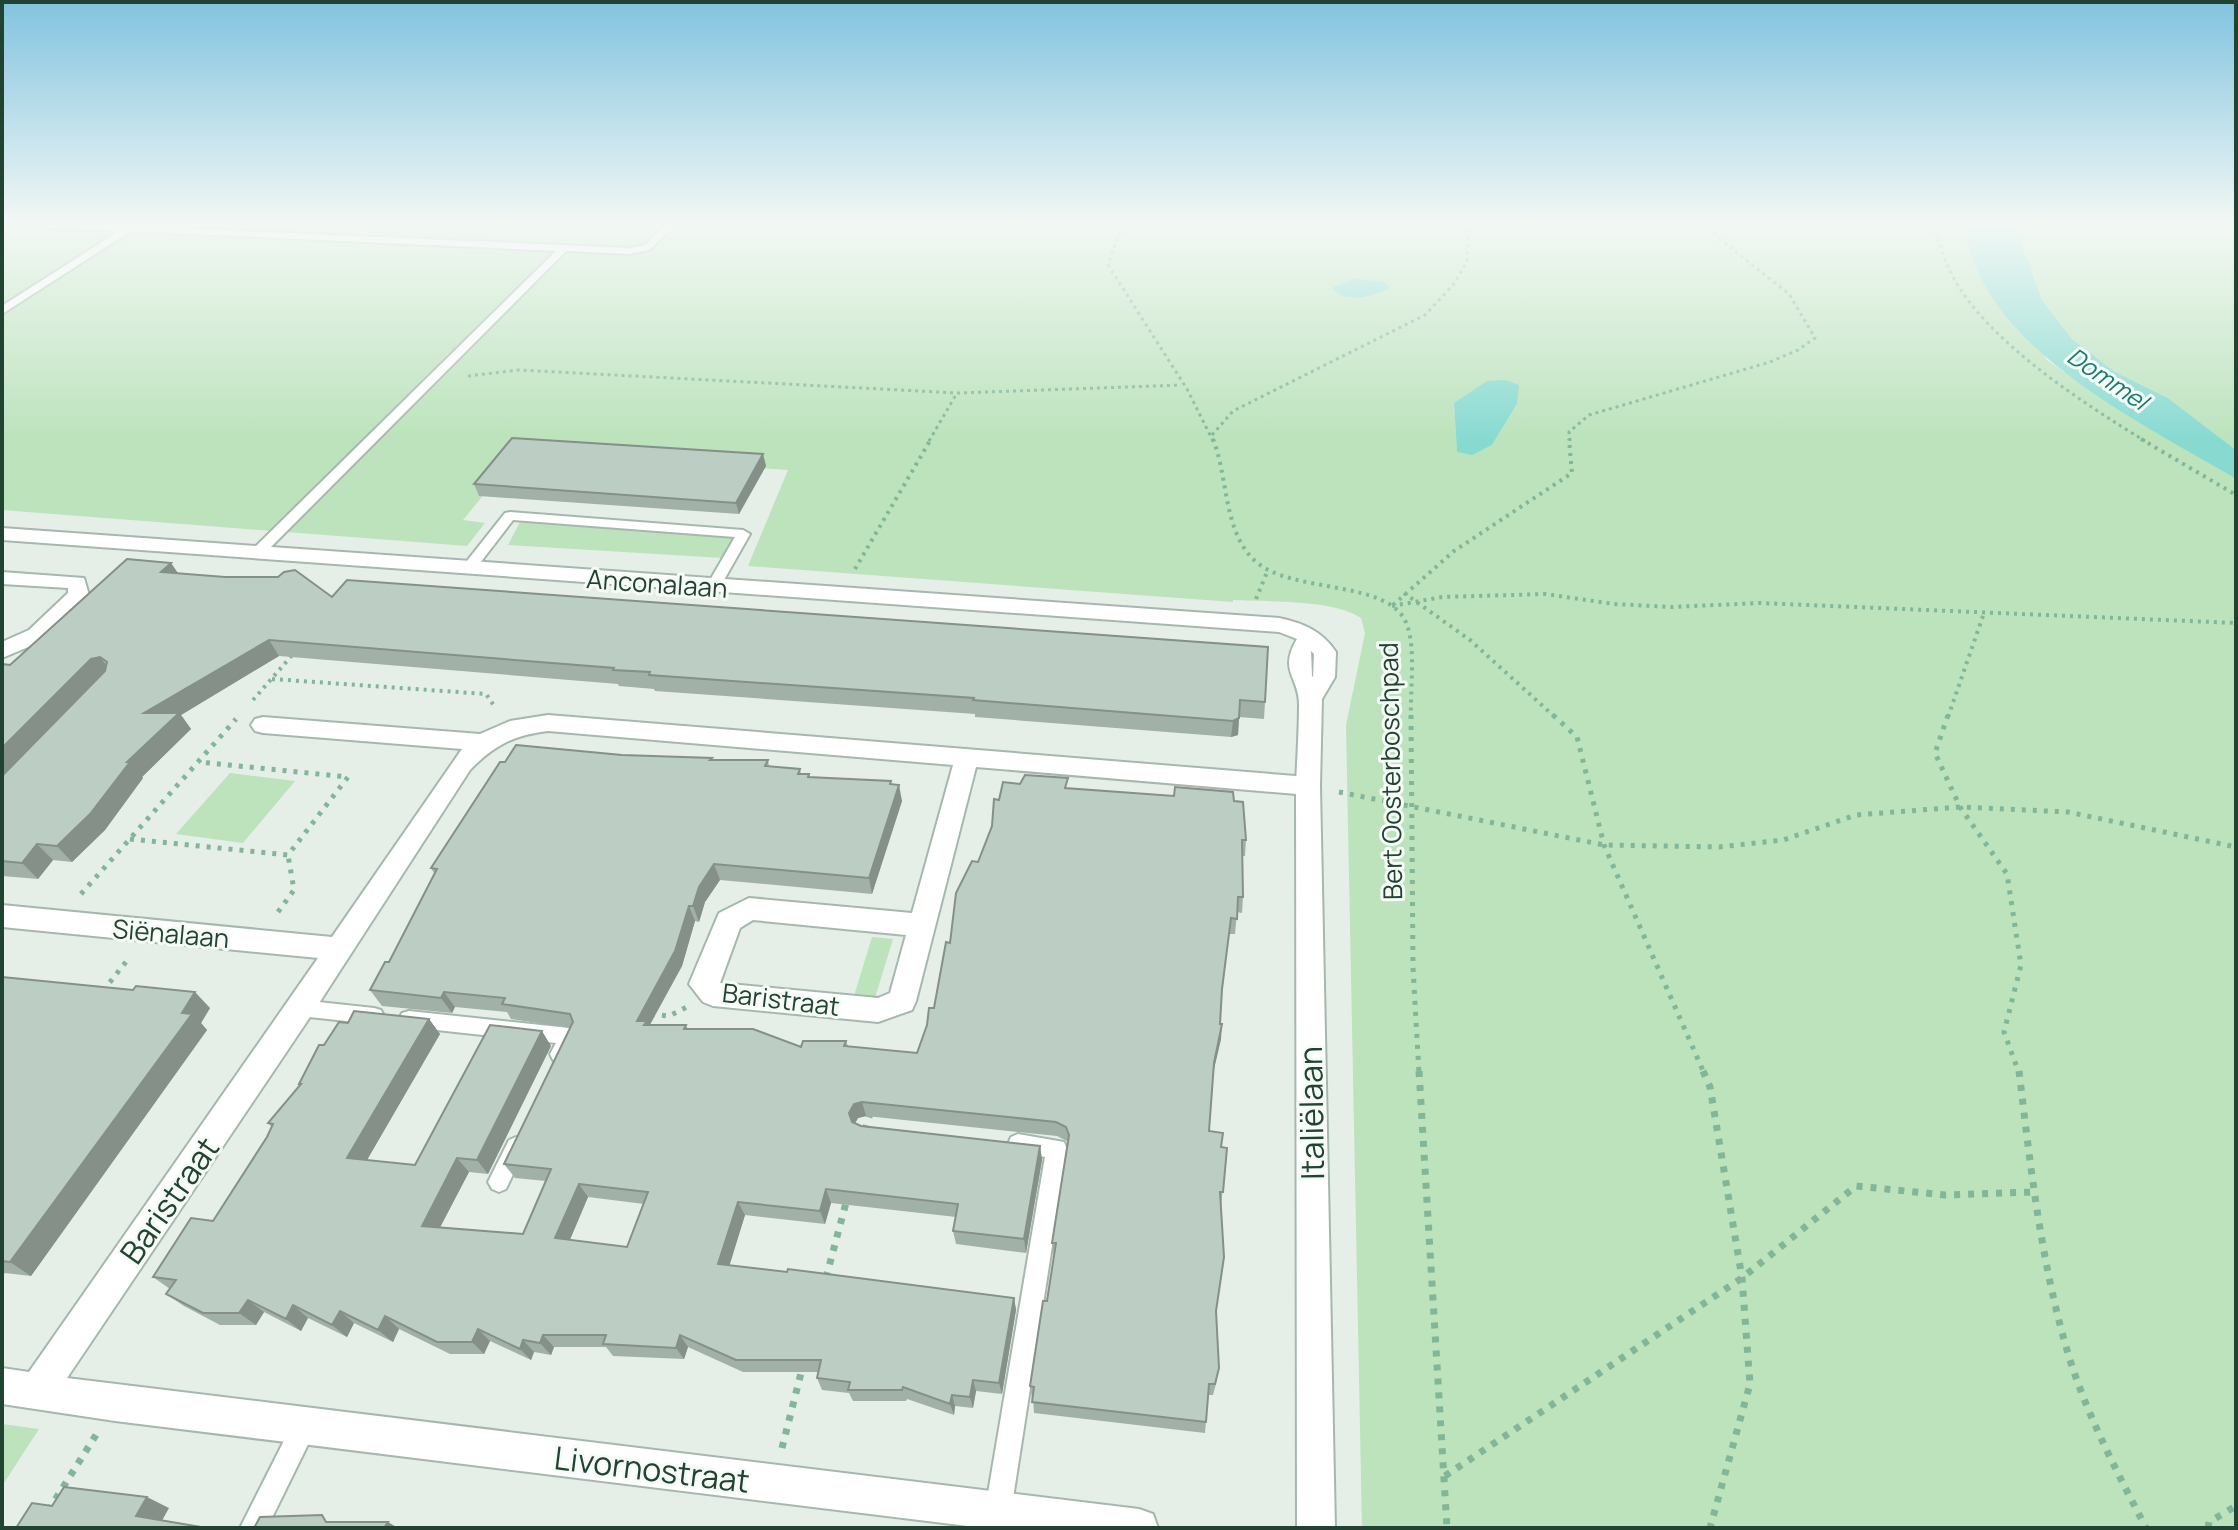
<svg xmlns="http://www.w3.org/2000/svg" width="2238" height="1530" font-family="Manrope,sans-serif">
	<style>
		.green { fill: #bce3bc; fill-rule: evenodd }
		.water { fill: #88dad1 }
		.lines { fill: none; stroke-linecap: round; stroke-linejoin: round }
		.service-casing { stroke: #a6b8ae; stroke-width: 4 }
		.minor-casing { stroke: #a6b8ae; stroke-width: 4 }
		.tertiary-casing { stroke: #a6b8ae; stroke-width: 4 }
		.path-far3 { stroke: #82b698; stroke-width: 3; stroke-dasharray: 3 4; stroke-linecap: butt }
		.path-far2 { stroke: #82b698; stroke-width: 4; stroke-dasharray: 3 5; stroke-linecap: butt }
		.path-far1 { stroke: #82b698; stroke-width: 5; stroke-dasharray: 4 7; stroke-linecap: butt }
		.path { stroke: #82b698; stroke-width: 7; stroke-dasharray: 6 8; stroke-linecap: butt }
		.service { fill: #fff; fill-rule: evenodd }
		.minor { fill: #fff; fill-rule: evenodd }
		.tertiary { fill: #fff; fill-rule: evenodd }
		.wall { fill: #a2b1a8; fill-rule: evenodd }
		.shaded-wall { fill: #849088 }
		.building { fill: #bccec3; stroke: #849088; stroke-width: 2; fill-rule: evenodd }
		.labels { text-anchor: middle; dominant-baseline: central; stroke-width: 6; stroke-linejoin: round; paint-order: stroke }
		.far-water-label { font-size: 24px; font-style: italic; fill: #147c72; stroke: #f6fbf7 }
		.street-label { font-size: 26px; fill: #214432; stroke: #f6fbf7 }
		.near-street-label { font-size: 32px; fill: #214432; stroke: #f6fbf7 }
	</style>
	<rect width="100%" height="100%" fill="#e5efe8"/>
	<path class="green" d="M2,225H1965L1966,237L2047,360L2100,397L2236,479V1528H1362L1346,725L1365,633L1361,618C1334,599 1267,602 1233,600V602L748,566L788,470L519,452L463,520L485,523L467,546L2,510ZM1454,403L1517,404L1492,445L1457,451Z
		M2015,225H2236V450L2168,398L2115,372L2072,339L2042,300Z
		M520,522L735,537L722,558L508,545Z
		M230,773L295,781L243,843L176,834Z
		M872,937L893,939L875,998L854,996Z
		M2,1424L39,1429L2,1486Z"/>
	<path class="water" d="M1965,225H2015L2042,300L2072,339L2115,372L2168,398L2236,450V479C2143,423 1978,347 1965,225Z
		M1353,279L1385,282L1390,288C1375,296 1345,305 1332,288Z
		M1505,380L1519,385L1517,404L1492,445L1472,455L1457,452L1454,403L1487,381Z"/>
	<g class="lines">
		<g class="service-casing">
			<path id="service" d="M43,225H109L629,248L646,245L665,225H675L649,250L629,254L566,251L261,557H251V551L556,251L131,231L2,314V306L119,231L48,228Z
				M510,512L743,530L750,534L720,587L713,591L706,587L735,537L513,520L473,572H463V566L505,513Z
				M300,1000L374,1008L381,1010L384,1016L381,1022L374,1024L300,1016L293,1014L290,1008L293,1002Z
				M409,1011L569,1028L576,1030L579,1036L567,1060L560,1063L553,1060L550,1054L556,1043L409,1027L402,1025L399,1019L402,1013Z
				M1018,1134L1064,1142L1067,1149L1011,1511L1007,1520L998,1524L989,1520L985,1511L1045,1157L1011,1151L1008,1144L1011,1137Z
				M516,1137L523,1140L526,1147L506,1189L499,1192L492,1189L488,1182L509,1140Z
				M305,1414L314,1417L317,1426L267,1528H240L296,1417Z"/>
		</g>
		<g class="minor-casing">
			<path id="minor" d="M2,572L84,578L89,595L45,640L2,658V642L29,630L68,593V588L2,584Z
				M548,715L1308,777L1317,780L1320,786L1317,792L1308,795L976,767L916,1001L912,1010L878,1022L713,1006L703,1002L689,984L719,913L749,898L912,913L953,765L548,731C514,735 494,745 470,770L310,1017L67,1378L1139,1509L1153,1514L1158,1528H984L115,1421L2,1404V1368L29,1372L318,958L2,927V905L332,937L462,749L263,733L255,731L251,725L255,719L263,717L480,734L510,721ZM753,920L906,935L890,993L878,998L720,983L740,928Z"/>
		</g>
		<g class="tertiary-casing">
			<path id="tertiary" d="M2,528L1279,618C1303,623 1322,631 1336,652L1335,677L1322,699L1320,786L1335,1528H1297L1296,786C1297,759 1299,731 1299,704C1299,677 1278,671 1297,639L1279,632L2,540ZM1311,651L1314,654L1313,677L1312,676Z"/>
		</g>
		<path class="path-far3" d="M1122,225L1108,265L1187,389L1213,441
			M1933,225C1940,242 1944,261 1953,277C1988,342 2083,403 2145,441
			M468,376L519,370L957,393L1181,385
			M1212,435L1233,411L1425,315L1453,285L1467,262L1468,237L1462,225
			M929,441L957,393
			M1570,441L1569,432L1589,415L1770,362L1798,350L1815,338L1789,294L1716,236L1709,225"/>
		<path class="path-far2" d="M1213,439C1228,476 1223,530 1254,560C1290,595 1391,578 1407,625C1416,649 1410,691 1411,717
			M2141,439L2236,495
			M855,569L931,439
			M1404,593L1470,640L1555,717
			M1256,599L1268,570
			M1393,605L1454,551L1572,473L1569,439
			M1392,606L1442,597L1545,594L1614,604L1671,607L1760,603L2236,623
			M272,679L486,694L495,707
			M253,700L294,653
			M1948,717L1984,613"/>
		<path class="path-far1" d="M1411,715L1413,968L1419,1073
			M1553,715L1577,737L1604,845L1704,1073
			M1948,715L1935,753L1960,807L2007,874L2021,965L2004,1032L2019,1073
			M1339,792L1604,845L1719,847L1783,840L1856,815L1960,807L2068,812L2236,847
			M130,839L288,855L348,777L199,762
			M81,894L236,719
			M278,912L294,890L288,855
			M103,991L129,958
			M651,1014L669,1016L687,1007"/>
		<path class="path" d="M1419,1071L1447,1528
			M1703,1071L1710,1087L1742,1278L1750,1384L1710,1528
			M2019,1071C2030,1162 2040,1255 2065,1343C2083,1408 2115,1468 2146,1528
			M865,1131L871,1110
			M826,1278L847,1199
			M782,1448L802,1369
			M1445,1476L1742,1278L1856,1186L1945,1195L2034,1192
			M48,1511L96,1435
			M2208,1528L2209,1522L2236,1506"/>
		<use href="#service" class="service"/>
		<use href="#minor" class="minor"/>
		<use href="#tertiary" class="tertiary"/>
	</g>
	<path class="wall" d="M763,454L766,466L739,514L479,496L474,484Z
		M171,563L178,574L332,597L1265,702L1264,719L1239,717L1238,735L1231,737L975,717V714L655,691L654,689L619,686L618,684L279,656L181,715L191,729L142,777L143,778L105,830L72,862L53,860L38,879L2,876V664L10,665Z
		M622,755L712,758L713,760H768L769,766L800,769L801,774H809L810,777L892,785L902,801L872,894L720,880L705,902L699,922L695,921L682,966L650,1025H686L688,1029L801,1047L846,1041L848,1046L917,1053L934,1008L950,943L992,826L999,800L1068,788L1234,801L1246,840L1245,856H1242L1243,897L1242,913L1237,912L1235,934H1229L1222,993L1220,1024L1221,1039L1213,1074L1209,1131L1221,1147L1227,1148L1221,1206L1216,1311L1217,1380L1213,1395H1208L1205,1433L1034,1413L1033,1398H1032L1030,1386L1047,1301L1054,1256L1052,1243L1068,1144L1067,1141L1057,1136L866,1116L858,1118L855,1123L861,1126L1040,1146L1042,1160L1026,1253L956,1244L953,1231L956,1217L831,1203L825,1224L745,1215L729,1265L1014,1298L1016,1310L1002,1394L976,1391L973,1408L955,1406L954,1415L907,1399L906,1401H853L849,1393L822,1390L817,1378L818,1372H743L688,1347L684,1359L613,1356L606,1347H554L551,1355L534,1352L531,1360L490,1341L484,1354H450L399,1329L393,1342L354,1323L347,1337L308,1318L301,1331L264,1312L256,1325H220L184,1306L166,1294L170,1289L153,1277L213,1221L267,1137L272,1127L268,1123L300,1086L299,1084L324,1045L348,1023L429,1019L440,1034L367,1160L415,1165L551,1046L488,1174L469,1172L440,1227L523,1234L546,1181L515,1178L504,1164L571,1028L511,1019L507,1012L455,1007L452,1013L382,1006L370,990L389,962L434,873L431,868ZM588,1197L644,1204L627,1247L570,1240Z
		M2,977L210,1008L201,1023L207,1030L31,1276L5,1273L2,1276Z"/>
	<path class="shaded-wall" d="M763,454L766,466L739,514L736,503Z
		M171,563L182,579L161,572Z
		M269,640L279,656L181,715L191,729L142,777L143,778L105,830L72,862L57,846L127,762L144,713Z
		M100,657L113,674L2,780V748L91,659Z
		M1239,718L1238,735L1231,737L1233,721Z
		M899,785L902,801L872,894L869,878Z
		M37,844L53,860L38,879L22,863Z
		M714,864L720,880L705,902L699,922L693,906L699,887Z
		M689,906L695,921L682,966L649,1026L654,1036L637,1021Z
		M195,992L210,1008L201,1023L207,1030L31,1276L10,1262L182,1013Z
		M444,992L455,1007L452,1013L441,998Z
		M429,1019L440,1034L360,1172L347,1158Z
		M1222,1024L1221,1039L1212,1077L1214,1063Z
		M542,1031L551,1046L488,1174L477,1160Z
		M862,1102L866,1116L858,1118L853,1127L849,1113L854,1104Z
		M1040,1146L1042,1160L1026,1253L1024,1239Z
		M457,1158L469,1172L434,1239L422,1226Z
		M579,1184L588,1197L565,1251L555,1238Z
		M826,1189L831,1203L825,1224L820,1211Z
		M738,1202L745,1215L726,1277L718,1264Z
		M1014,1298L1016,1310L1002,1394L999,1383Z
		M248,1300L264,1312L256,1325L239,1313Z
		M293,1305L308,1318L301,1331L286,1319Z
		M340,1311L354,1323L347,1337L332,1325Z
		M385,1316L399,1329L393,1342L378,1330Z
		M478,1329L490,1341L484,1354L472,1342Z
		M543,1335L554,1347L551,1355L540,1343Z
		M680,1335L688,1347L684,1359L676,1348Z
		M523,1340L534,1352L531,1360L520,1349Z
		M973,1380L976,1391L973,1408L970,1397Z
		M952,1395L955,1406L954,1415L950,1404Z
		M147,1497L169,1508L159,1526L136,1516Z
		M388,1522L398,1528H384Z"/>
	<path class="building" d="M512,438L763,454L736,503L474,484Z
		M127,559L171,563L161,572L225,577H278L284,572L295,570L332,597L347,580L1268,647L1265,702L1240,700L1239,718L1233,721L973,700L974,698L649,675L650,672L613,670L614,668L269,640L144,713H179L127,762H130L90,814L57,846L37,844L22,863L2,861V776L105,671L107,662L100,657L91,659L2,748V664L10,665Z
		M516,745L622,755L712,758L710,760H768L765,766L800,769L798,774H809L808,777L891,781L890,784L899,785L869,878L714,864L699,887L693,906H689L675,951L637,1021H647L644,1025H686L684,1029H753L801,1047L803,1041H846L844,1046L917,1053L927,1025L929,1008H934L946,942L950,943L956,893L972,861L978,862L992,826L994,799L999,800L1003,782L1020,784L1025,775L1068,778L1065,788L1174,796L1175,787L1233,792L1234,801L1243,802L1246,840H1242L1243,897H1238L1237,919L1231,918L1222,989L1220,1024H1222L1214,1063L1209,1131L1223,1133L1221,1147L1227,1148L1223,1192H1220L1224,1257L1216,1311L1219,1368L1215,1384H1209L1206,1422L1032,1402L1034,1387L1030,1386L1043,1301H1047L1056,1243H1052L1069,1135L1066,1127L1056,1122L862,1102L854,1104L849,1113L852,1122L861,1126L1040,1146L1024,1239L953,1231L958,1204L826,1189L820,1211L738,1202L718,1264L787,1272L788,1269L1014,1298L999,1383L973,1380L970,1397L952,1395L950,1404L903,1387L902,1390H848L850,1382L817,1378L821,1360H736L680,1335L676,1348L603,1344L606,1335H543L540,1343L523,1340L520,1349L478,1329L472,1342H437L385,1316L378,1330L340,1311L332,1325L293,1305L286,1319L248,1300L239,1313H203L166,1294L176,1280L153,1277L191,1218L213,1221L267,1137L273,1124L268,1123L301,1084H299L319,1045H324L339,1022L348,1023L354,1011L429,1019L347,1158L415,1165L490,1025L542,1031L477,1160L457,1158L422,1226L523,1234L551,1169L504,1164L573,1022L570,1014L502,1004L505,998L444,992L441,998L370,990L385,962H389L437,869L431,868L500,762H505ZM579,1184L648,1192L627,1247L555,1238Z
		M2,977L133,990L136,986L195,992L182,1013L192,1014L10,1262L2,1261Z
		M64,1487L147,1497L136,1516L207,1528H16L32,1503L52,1506Z
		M322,1515L326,1522H388L384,1528H254L260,1517Z"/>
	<linearGradient id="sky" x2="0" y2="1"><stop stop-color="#81c3df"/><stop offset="0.51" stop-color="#f3f8f5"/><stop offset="1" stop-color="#f3f8f5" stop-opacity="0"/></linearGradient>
	<rect width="2238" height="439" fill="url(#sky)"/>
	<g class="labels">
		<g class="far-water-label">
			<text transform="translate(2108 378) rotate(34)">Dommel</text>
		</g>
		<g class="street-label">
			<text transform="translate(657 583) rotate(4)">Anconalaan</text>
			<text transform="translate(1390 771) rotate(-91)">Bert Oosterboschpad</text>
			<text transform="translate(171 933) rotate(5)">Siënalaan</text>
			<text transform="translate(781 999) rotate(7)">Baristraat</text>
		</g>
		<g class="near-street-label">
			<text transform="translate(1311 1113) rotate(-91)">Italiëlaan</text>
			<text transform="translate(169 1200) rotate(-55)">Baristraat</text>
			<text transform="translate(652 1469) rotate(7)">Livornostraat</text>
		</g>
	</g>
	<rect width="2238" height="1530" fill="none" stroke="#214432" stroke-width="8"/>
</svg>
